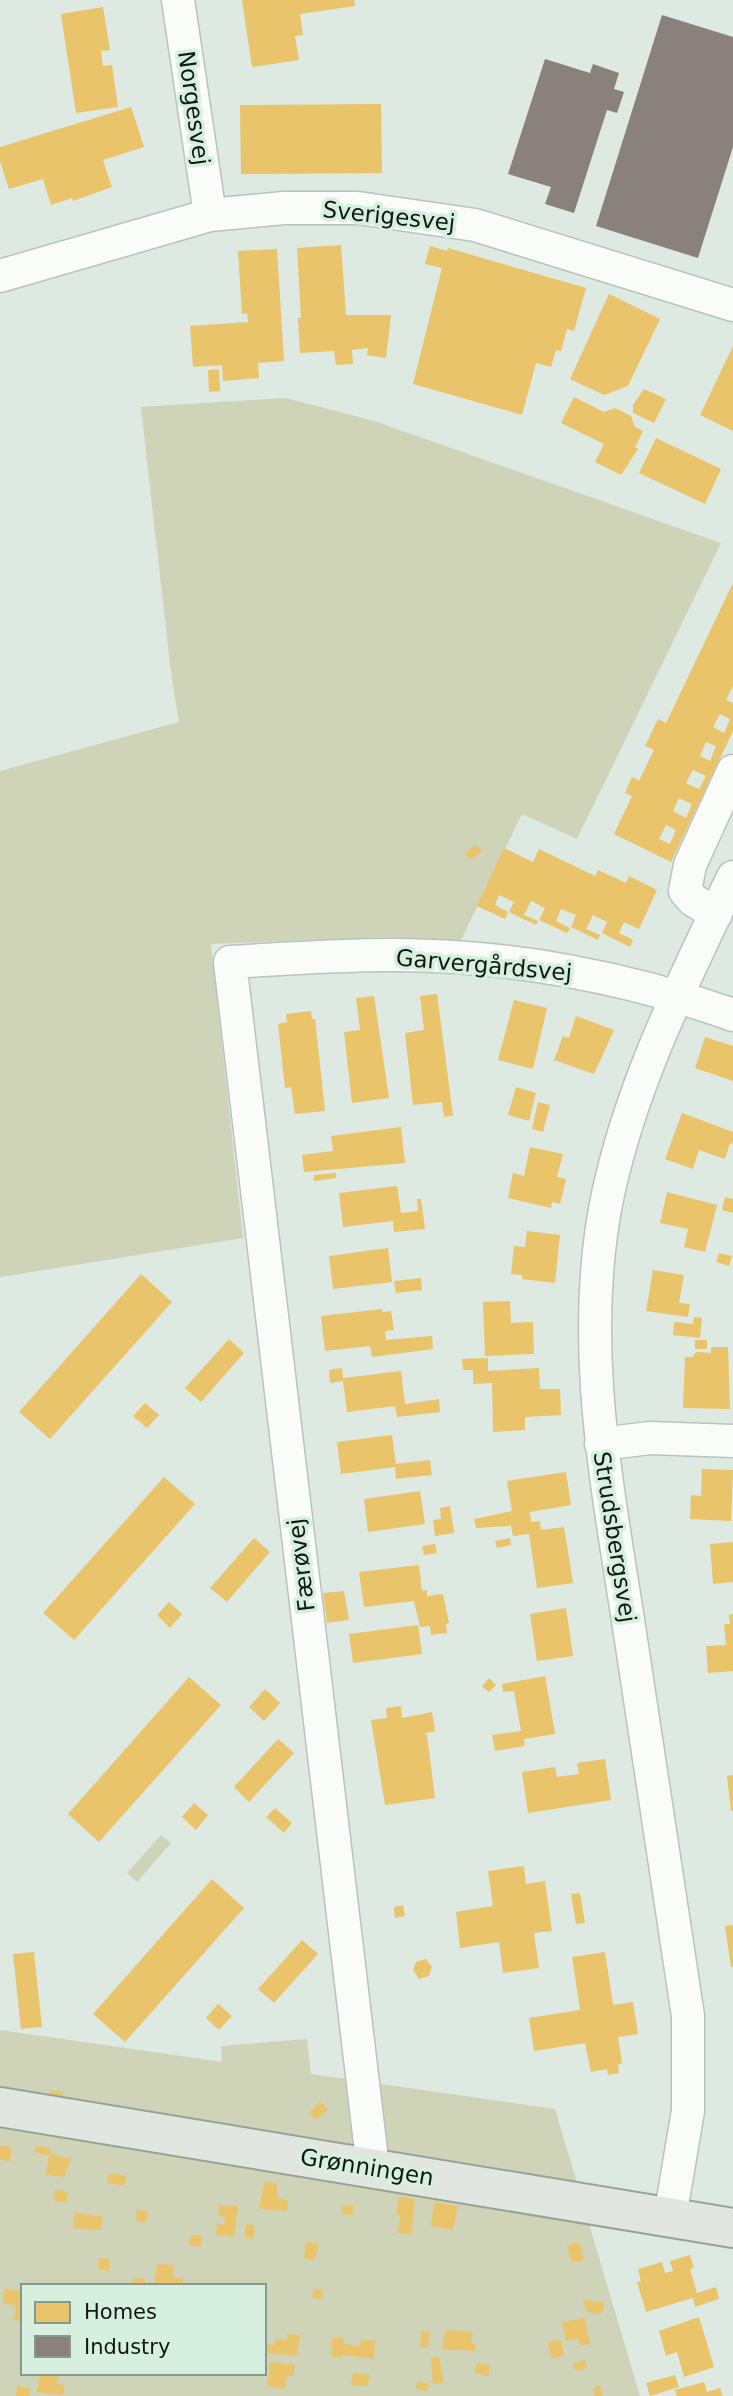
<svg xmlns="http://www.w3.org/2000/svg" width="733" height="2396" font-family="'DejaVu Sans',sans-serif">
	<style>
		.green { fill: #cfd3b8; fill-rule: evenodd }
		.homes { fill: #e9c46a; fill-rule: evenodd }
		.industry { fill: #8a817c }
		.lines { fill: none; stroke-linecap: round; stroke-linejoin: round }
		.minor-casing { stroke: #b9c3bd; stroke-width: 35 }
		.major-casing { stroke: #98a396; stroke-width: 42 }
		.minor { stroke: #fafcfa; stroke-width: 32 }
		.major { stroke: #e2e6e0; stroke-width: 38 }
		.labels { text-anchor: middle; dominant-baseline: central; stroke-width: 7; stroke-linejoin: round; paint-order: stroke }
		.street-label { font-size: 23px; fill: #101913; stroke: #d7efdf }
	</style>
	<rect width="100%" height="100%" fill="#dde9e1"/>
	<path class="green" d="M286,398L374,421L721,543L577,839L522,814L460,942L384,937L211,944L243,1238L0,1277V771L179,722L171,673L141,407Z
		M161,1835L171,1843L137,1882L127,1873Z
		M0,2030L222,2062L221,2046L307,2039L311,2074L555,2109L640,2396H0ZM23,2286H264V2373H23Z"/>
	<path class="homes" d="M242,0H354L355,6L300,14L303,35L295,36L299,60L252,67Z
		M103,7L110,50L101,51L103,66L112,65L118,107L76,113L61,14Z
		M381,104L382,173L241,174L240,105Z
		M131,107L144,147L103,160L112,187L73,201L72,198L51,205L43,179L9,189L0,161V147Z
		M341,245L346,315H391L386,358L367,355L368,348L352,350L353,364L336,365L334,351L300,353L298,318H301L297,248Z
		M430,246L447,251L448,248L586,288L574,331L567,329L561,351L556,350L551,367L536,363L522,415L413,384L442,268L425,264Z
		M277,249L284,361L258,363L259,378L223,381L222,365L193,367L190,326L248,322L247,313L242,314L238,251Z
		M609,294L660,319L628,386L604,395L570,379Z
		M733,346V431L700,415Z
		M219,369L220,391L209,392L208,370Z
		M644,389L666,399L654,423L633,413V405Z
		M574,397L604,412L615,408L631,416L635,427L643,431L635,447L638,449L621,475L595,462L604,444L561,423Z
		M656,438L721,469L705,504L639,473Z
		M733,583V686L726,700L733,703V731L671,862L614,834L632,796L625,793L632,777L639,781L654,750L645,746L658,719L666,723ZM720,714L730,719L724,733L713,727ZM706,742L716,746L710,761L700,756ZM693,770L706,776L699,789L686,783ZM679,798L692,804L686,818L673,811ZM666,825L676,830L670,844L659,839Z
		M476,844L482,851L471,860L465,853Z
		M504,848L533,862L539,849L595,876L598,870L626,883L629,876L657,890L639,929L624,922L619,933L633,940L630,947L602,933L607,922L593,915L586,929L600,935L598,940L571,927L576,915L561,909L556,921L570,928L567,933L539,920L545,908L531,901L524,915L538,921L536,925L509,912L514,902L499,895L495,905L508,912L505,919L477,906Z
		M437,994L453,1116L444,1117L442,1102L413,1105L405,1033L424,1030L420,996Z
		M374,996L389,1098L352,1103L344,1032L360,1030L356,998Z
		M514,1000L547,1008L533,1069L498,1060Z
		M311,1011L312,1019H315L325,1111L295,1114L291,1087L285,1088L278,1024L287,1022L286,1014Z
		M576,1016L614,1030L594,1074L554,1060L563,1036L569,1038Z
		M705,1037L733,1046V1081L695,1068Z
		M516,1087L536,1093L529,1121L508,1115Z
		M538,1102L550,1105L543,1132L532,1129Z
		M682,1113L733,1132V1144L730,1143L725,1159L699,1150L693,1169L665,1159Z
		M401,1127L405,1163L304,1172L302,1155L333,1151L331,1136Z
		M530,1147L563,1154L557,1177L566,1179L560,1204L552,1202L551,1208L508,1198L513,1173L524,1176Z
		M336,1173V1178L314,1181V1175Z
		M397,1186L401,1213L418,1211L417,1199H421L425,1229L394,1232L393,1221L343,1227L339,1193Z
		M667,1192L717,1205L705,1252L684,1247L688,1229L660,1223Z
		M725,1197L733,1199V1213L722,1210Z
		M527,1231L560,1235L555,1283L522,1279V1275L511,1274L514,1246L525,1247Z
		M388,1248L392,1282L333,1289L329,1256Z
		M719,1253L732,1256L729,1266L716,1262Z
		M653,1270L684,1275L679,1303L690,1304L688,1317L646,1311Z
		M141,1274L172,1302L50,1439L19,1412Z
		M421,1278L422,1290L396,1293L394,1281Z
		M510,1301L511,1323L533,1322L534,1354L485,1356L483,1302Z
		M382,1309V1312L391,1311L394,1330L385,1331L386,1340L432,1336L433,1349L372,1357L370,1346L325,1351L321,1316Z
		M694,1317L702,1318L700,1338L673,1335L674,1322L693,1324Z
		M229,1339L244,1353L201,1402L185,1388Z
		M695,1340H707V1349H695Z
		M711,1347H728L730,1409L683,1408L685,1357H693L696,1352L711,1353Z
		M488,1358V1371L539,1368L540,1389H560L561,1415L525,1417V1430L493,1432L492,1383L473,1384V1370H463L462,1359Z
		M342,1368L343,1378L401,1371L405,1404L439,1399L440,1412L397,1417L395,1406L347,1412L343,1381L330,1383L329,1370Z
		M145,1403L159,1415L147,1428L133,1416Z
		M392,1435L396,1464L430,1460L432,1475L396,1479L395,1467L341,1474L337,1442Z
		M702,1469L733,1470L731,1521L690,1519L691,1495L701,1496Z
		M566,1472L571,1505L530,1512L531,1522L540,1521L541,1530L564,1527L573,1583L537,1588L529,1534L513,1536L511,1526L476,1528L474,1519L512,1511L507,1481Z
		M164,1477L195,1504L74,1640L43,1613Z
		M420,1491L425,1524L368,1532L364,1499Z
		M450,1506L454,1533L435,1536L433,1520L441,1519L440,1508Z
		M254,1538L270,1552L227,1602L210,1588Z
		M510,1538L511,1545L497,1548L495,1541Z
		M733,1542V1582L713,1584L710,1544Z
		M435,1544L437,1553L424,1555L422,1546Z
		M419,1565L422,1591L427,1590V1596L443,1594L449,1623L446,1624L447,1633L431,1635L430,1626L420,1627L414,1601L364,1607L359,1572Z
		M344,1591L349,1620L327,1623L323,1593Z
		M169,1602L182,1614L170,1628L157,1615Z
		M566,1608L573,1656L537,1661L530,1614Z
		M733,1614V1671L708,1673L706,1646L726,1645L724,1624H730L729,1615Z
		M418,1625L422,1654L353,1663L349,1634Z
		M545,1676L555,1734L524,1739L525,1746L495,1751L492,1735L521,1731L514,1691L503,1692L502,1684Z
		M189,1677L221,1705L99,1842L68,1814Z
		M489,1678L496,1685L489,1692L482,1686Z
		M265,1689L280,1703L264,1721L249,1707Z
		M401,1706L402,1718L432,1712L435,1731L423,1734L427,1735L435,1798L385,1805L371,1720L387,1718L386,1708Z
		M278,1739L294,1753L249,1802L234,1787Z
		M605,1759L611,1800L528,1813L522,1772L555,1767L557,1777L579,1774L577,1763Z
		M733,1775V1811H731L727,1776Z
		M194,1803L208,1815L196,1830L182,1817Z
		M275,1808L292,1823L284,1833L266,1817Z
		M524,1866L526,1884L545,1881L552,1931L534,1933L539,1968L503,1973L499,1942L460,1948L456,1912L493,1906L488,1871Z
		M212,1879L244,1908L125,2042L93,2014Z
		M580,1893L585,1923L576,1924L571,1894Z
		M403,1905L405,1916L395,1918L394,1907Z
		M733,1925V1967H731L725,1926Z
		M302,1940L318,1954L274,2003L258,1989Z
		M34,1952L42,2027L21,2029L13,1954Z
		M605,1952L613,2005L633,2002L638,2034L618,2037L622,2063L618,2064L619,2073L608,2075L607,2069L591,2072L585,2043L534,2051L529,2018L580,2010L572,1957Z
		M426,1959L432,1967L429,1976L419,1979L413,1970L416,1962Z
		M218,2004L232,2016L219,2030L206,2018Z
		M49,2090L63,2092L62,2098L49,2096Z
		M320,2102L328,2109L317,2120L309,2113Z
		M0,2146L12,2147L10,2161L0,2160Z
		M36,2146L51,2148L50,2154L71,2159L64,2177L46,2175L49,2155L35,2153Z
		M109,2173L126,2176L124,2186L107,2183Z
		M264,2182L277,2184V2198L288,2200L287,2211L259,2209Z
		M55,2190L68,2192L66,2203L54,2201Z
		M405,2197L415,2200L411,2235L397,2233L401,2215H396L398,2198Z
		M434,2202L458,2206L453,2230L431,2226Z
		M219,2205L238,2206L234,2237L216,2235L217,2224L224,2225L225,2217L218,2216Z
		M342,2205L353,2206V2215L341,2214Z
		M137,2210L148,2211L147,2222L136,2221Z
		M75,2212L103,2217L101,2230L73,2228Z
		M246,2224L255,2225L253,2239L244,2237Z
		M191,2235L202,2236L201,2247L189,2245Z
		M306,2242L319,2244L314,2260L304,2258Z
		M579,2242L584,2260L572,2263L567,2246Z
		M690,2255L694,2268L690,2269L697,2293L716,2287L719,2299L695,2307L693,2298L646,2312L637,2282L641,2281L638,2269L662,2262L665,2273L673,2271L670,2261Z
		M99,2258L110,2259L109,2271L98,2269Z
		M157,2264L174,2265L172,2277L183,2279L182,2286H154Z
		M133,2278L145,2279V2286H132Z
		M4,2289L23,2291V2321L14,2320L16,2305L3,2304Z
		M314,2289L323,2290L322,2299L312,2298Z
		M583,2300L604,2302L602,2314L587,2312Z
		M699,2317L714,2367L684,2377L677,2352L666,2356L659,2331Z
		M585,2318L590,2344L580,2346L578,2338L566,2341L562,2322Z
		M445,2330L473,2332L471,2343L476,2344L475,2351L442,2349Z
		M421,2331L430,2332L427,2348L420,2347Z
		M287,2334L300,2335L297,2356L266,2353L267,2344L274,2345L275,2339L287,2340Z
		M332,2338H344L343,2344L360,2346L361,2340L375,2341L374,2359L342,2355L341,2357H331Z
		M561,2340L564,2356L551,2358L548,2342Z
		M439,2357L444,2383L433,2384L431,2358Z
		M585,2360L587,2368L575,2371L573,2364Z
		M270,2362L295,2365L293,2376L287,2375L285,2389L267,2386Z
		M477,2363L490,2365L488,2376L475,2373Z
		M59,2373L57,2384L65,2385L63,2395L37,2392L40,2375Z
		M353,2373L370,2375L368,2386L351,2385Z
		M675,2375L679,2387L650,2396L646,2383Z
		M417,2382L429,2383L428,2391L416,2389Z
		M704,2382L707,2392L720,2388L723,2396H677L675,2390Z
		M600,2385L603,2396H595L593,2388Z
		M17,2386L30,2388V2396H16Z"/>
	<path class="industry" d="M662,15L733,37V147L698,258L596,226Z
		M545,59L590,73L593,64L619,73L614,89L624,92L617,113L607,110L574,213L545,204L551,187L508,174Z"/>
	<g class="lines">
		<g class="minor-casing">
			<path id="minor" d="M178,0L210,215
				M0,276L210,215L284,208H358L475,225L733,305
				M716,914L693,900L685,891L690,865L733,771
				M601,1444L650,1438L733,1441
				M373,2168L230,962C286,959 343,954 400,955C512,956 627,977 733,1015
				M670,2217L688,2111V2016C668,1884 648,1752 628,1620C606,1479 578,1336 608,1194C632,1082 684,980 733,877"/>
		</g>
		<g class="major-casing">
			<path id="major" d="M0,2107L733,2228"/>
		</g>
		<use href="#minor" class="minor"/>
		<use href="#major" class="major"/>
	</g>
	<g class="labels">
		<g class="street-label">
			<text transform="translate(194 108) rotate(82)">Norgesvej</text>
			<text transform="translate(389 216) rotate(6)">Sverigesvej</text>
			<text transform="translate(484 965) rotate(5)">Garvergårdsvej</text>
			<text transform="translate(615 1537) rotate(81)">Strudsbergsvej</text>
			<text transform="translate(301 1565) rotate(-97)">Færøvej</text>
			<text transform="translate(367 2167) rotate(9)">Grønningen</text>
		</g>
	</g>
	<rect x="21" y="2284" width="245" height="91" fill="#d7efdf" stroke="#87998d" stroke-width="2"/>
	<rect x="35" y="2302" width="35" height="21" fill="#e9c46a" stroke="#87998d" stroke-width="2"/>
	<text x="84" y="2319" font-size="21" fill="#101913">Homes</text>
	<rect x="35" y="2336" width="35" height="21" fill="#8a817c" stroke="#87998d" stroke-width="2"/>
	<text x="84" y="2354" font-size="21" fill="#101913">Industry</text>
</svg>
